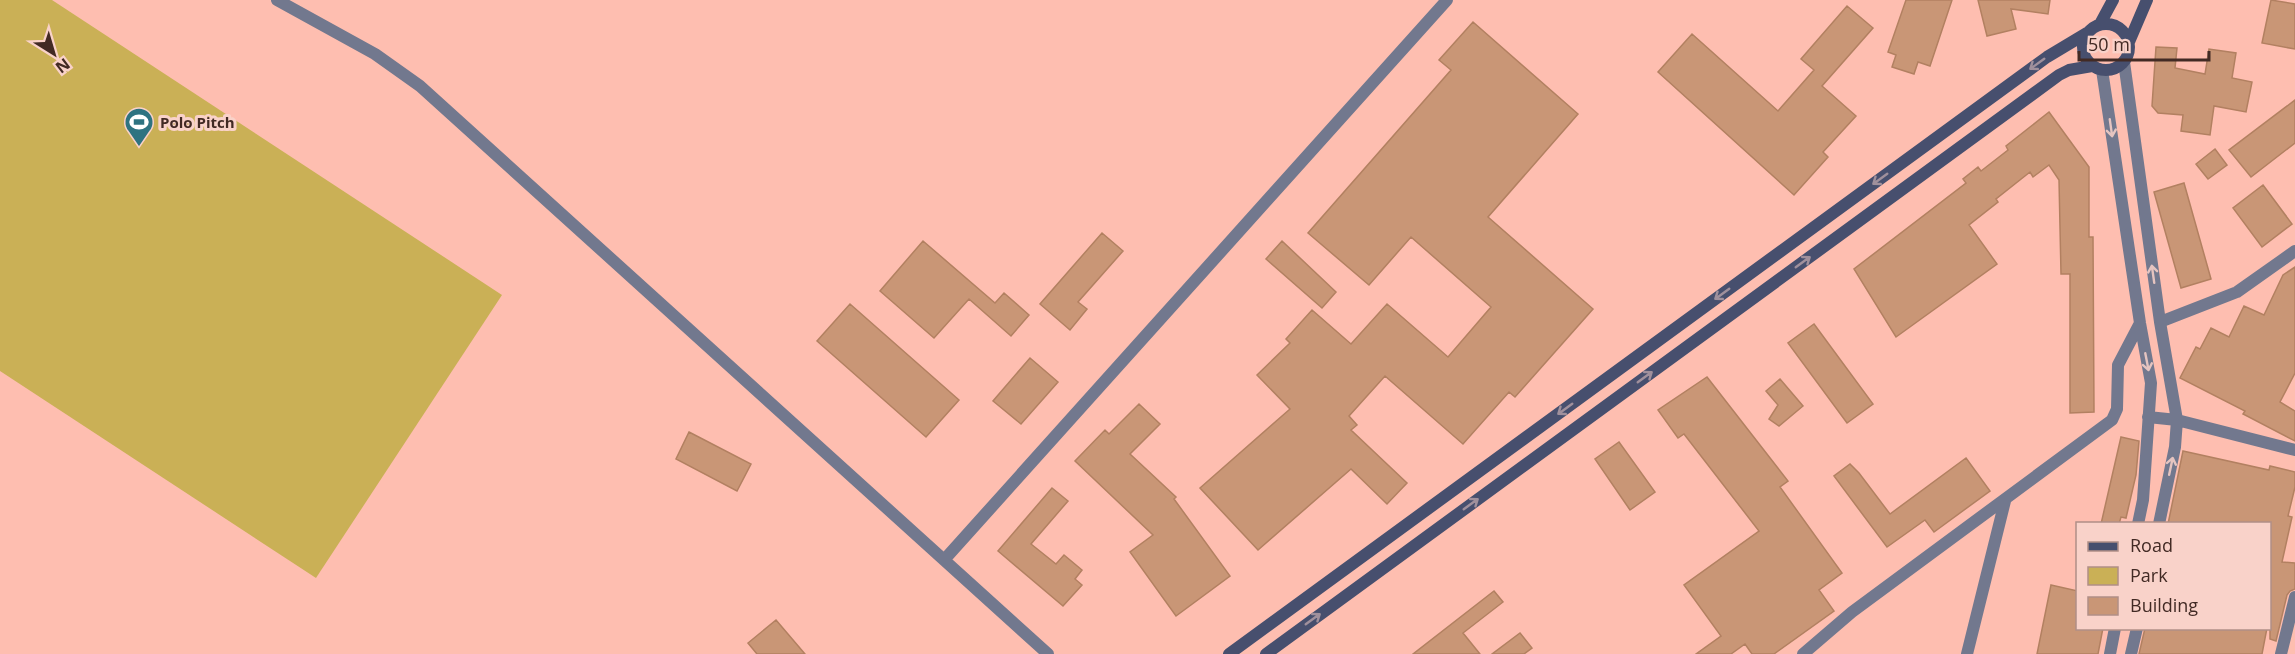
<svg xmlns="http://www.w3.org/2000/svg" width="2295" height="654" font-family="'Open Sans',sans-serif">
	<style>
		.green { fill: #cab056 }
		.building { fill: #c99676; stroke: #b28061; stroke-width: 1.5 }
		.lines { fill: none; stroke-linecap: round; stroke-linejoin: round }
		.minor { stroke: #72788e; stroke-width: 12 }
		.secondary { stroke: #474f6e; stroke-width: 12 }
		.oneway { stroke: #a0909c }
		.oneway2 { stroke: #e5c4c0 }
		.labels { text-anchor: middle; dominant-baseline: central; stroke-width: 6; stroke-linejoin: round; paint-order: stroke }
		.poi-label { font-size: 15px; font-weight: bold; fill: #422a24; stroke: #f9d2c9; text-anchor: start }
	</style>
	<rect width="100%" height="100%" fill="#febeb0"/>
	<path class="green" d="M0,0H52L502,295L316,578L0,371Z"/>
	<path class="building" d="M1906,0H1952L1930,66L1918,62L1914,74L1892,67L1896,55L1888,52Z
		M1978,0H2050L2048,14L2011,9L2016,29L1987,36Z
		M2271,0L2295,4V49L2262,43Z
		M1847,6L1873,28L1822,86L1856,116L1823,152L1828,157L1794,195L1658,72L1692,34L1778,111L1814,70L1801,59Z
		M1473,22L1578,114L1488,217L1593,309L1515,397L1509,392L1463,444L1385,376L1349,416L1357,425L1351,430L1407,483L1387,504L1351,469L1258,550L1200,488L1290,409L1257,375L1290,343L1286,339L1312,310L1351,344L1387,304L1448,357L1491,307L1411,237L1369,285L1308,233L1451,70L1439,60Z
		M2156,47L2177,48L2175,68L2205,74L2209,49L2236,53L2232,78L2252,82L2246,112L2214,106L2210,135L2181,131L2183,115L2158,113L2152,106Z
		M2295,100V143L2251,177L2229,150Z
		M2049,112L2089,167V237H2093L2094,412L2070,413V274H2061L2059,180L2049,165L2033,177L2030,172L1996,199L1998,202L1969,225L1997,264L1896,337L1854,269L1966,183L1963,179L1978,167L1981,171L2008,150L2006,146Z
		M2215,149L2227,165L2208,179L2196,164Z
		M2184,183L2211,279L2181,288L2154,192Z
		M2263,185L2292,224L2262,247L2233,208Z
		M1102,233L1123,251L1078,302L1087,309L1070,330L1040,304Z
		M923,241L995,303L1004,293L1029,315L1011,336L969,299L934,338L880,291Z
		M1282,241L1336,292L1322,308L1266,259Z
		M2295,267V373L2280,402L2295,411V441L2243,414L2245,411L2180,378L2196,347L2200,349L2211,328L2229,337L2244,306L2264,315L2283,275Z
		M850,304L959,400L926,437L817,341Z
		M1814,324L1873,404L1847,423L1788,343Z
		M1030,358L1058,382L1021,424L993,401Z
		M1707,377L1788,481L1780,487L1842,573L1819,590L1834,611L1774,654H1752L1745,644L1731,654H1696L1721,636L1684,585L1759,531L1684,434L1678,438L1658,410Z
		M1780,379L1803,406L1779,426L1769,419L1778,405L1766,391Z
		M1139,404L1160,424L1130,454L1176,497L1174,499L1230,576L1176,616L1130,552L1153,535L1075,461L1105,430L1109,434Z
		M689,432L751,464L737,491L676,459Z
		M2121,437L2139,441L2136,475L2126,518L2121,517L2119,524H2101Z
		M1619,442L1655,492L1630,510L1595,459Z
		M2183,451L2269,470L2270,466L2295,472V487L2288,516L2292,517L2282,562L2295,563V589L2290,591L2287,595L2276,641L2270,639V524H2168Z
		M1966,458L1990,491L1934,532L1925,520L1887,547L1834,476L1850,464L1859,473L1890,514Z
		M1052,488L1068,501L1031,544L1056,564L1064,555L1082,570L1075,579L1082,585L1063,606L998,551Z
		M2051,585L2078,591V628H2103L2098,654H2037Z
		M1494,591L1503,602L1463,633L1480,654H1413Z
		M776,620L805,654H757L748,643Z
		M2145,628H2267L2262,654H2139Z
		M1520,633L1532,648L1524,654H1492Z"/>
	<g class="lines">
		<path class="minor" d="M277,0L375,54L420,86L1048,654
			M2124,62L2160,322L2177,420L2175,447L2159,524
			M2102,70L2140,323L2151,383L2143,500L2138,524
			M2160,322L2237,292L2295,251
			M2148,417L2177,420L2295,450
			M944,560L1447,0
			M1803,654L1852,612L2112,420L2117,409L2118,365L2140,323
			M1967,654L2005,501
			M2110,654L2115,628
			M2131,654L2137,628
			M2281,654L2295,597"/>
		<path class="secondary" d="M2083 47a23 23 0 1 1 46 0a23 23 0 1 1-46 0Z
			M2100,24L2113,0
			M2129,42L2147,0
			M1229,654L2047,57L2087,33
			M1266,654L2059,75L2069,70L2092,66"/>
	</g>
	<defs><path id="oneway-shaft" d="M-6 0H5M1.5-3L5.5 0L1.5 3" fill="none" stroke-width="1.6" stroke-linecap="round" stroke-linejoin="round" transform="scale(1.5)"/></defs>
	<g class="oneway">
		<use href="#oneway-shaft" transform="translate(2037 64) rotate(144)"/>
		<use href="#oneway-shaft" transform="translate(1880 179) rotate(144)"/>
		<use href="#oneway-shaft" transform="translate(1803 262) rotate(-36)"/>
		<use href="#oneway-shaft" transform="translate(1722 294) rotate(144)"/>
		<use href="#oneway-shaft" transform="translate(1645 377) rotate(-36)"/>
		<use href="#oneway-shaft" transform="translate(1565 409) rotate(144)"/>
		<use href="#oneway-shaft" transform="translate(1471 504) rotate(-36)"/>
		<use href="#oneway-shaft" transform="translate(1313 619) rotate(-36)"/>
	</g>
	<g class="oneway2">
		<use href="#oneway-shaft" transform="translate(2111 128) rotate(82)"/>
		<use href="#oneway-shaft" transform="translate(2153 274) rotate(-98)"/>
		<use href="#oneway-shaft" transform="translate(2147 362) rotate(79)"/>
		<use href="#oneway-shaft" transform="translate(2171 466) rotate(-78)"/>
	</g>
	<defs>
		<g id="stadium-pin" transform="scale(1.5)"><path d="M0 17L-7.5 6A9.5 9.5 0 1 1 7.5 6Z" fill="#2e7381" stroke="#f9d2c9"/><path d="M0-5a6.5 5 0 1 0 0 10a6.5 5 0 1 0 0-10ZM-3.5-1.8h7v3.6h-7Z" fill="#fff"/></g>
	</defs>
	<g fill-rule="evenodd">
		<use href="#stadium-pin" x="139" y="122"/>
	</g>
	<g class="labels">
		<g class="poi-label">
			<text x="160" y="122">Polo Pitch</text>
		</g>
	</g>
	<rect x="2076" y="522" width="195" height="108" fill="#f9d2c9" stroke="#b08f87" stroke-width="1.5"/>
	<rect x="2088" y="542" width="30" height="9" fill="#474f6e" stroke="#b08f87" stroke-width="1.5"/>
	<text x="2130" y="552" font-size="18" fill="#422a24">Road</text>
	<rect x="2088" y="567" width="30" height="18" fill="#cab056" stroke="#b08f87" stroke-width="1.5"/>
	<text x="2130" y="582" font-size="18" fill="#422a24">Park</text>
	<rect x="2088" y="597" width="30" height="18" fill="#c99676" stroke="#b08f87" stroke-width="1.5"/>
	<text x="2130" y="612" font-size="18" fill="#422a24">Building</text>
	<g transform="translate(54 54) rotate(143)" stroke="#f9d2c9" stroke-width="4.5" paint-order="stroke">
	<path d="M0-4.5L10 22L0 15L-10 22Z" fill="#422a24"/>
	<text y="-9" font-size="16" font-weight="bold" text-anchor="middle" fill="#422a24">N</text>
	</g>
	<path d="M2079 51v9h130v-9" fill="none" stroke="#422a24" stroke-width="3"/>
	<text x="2088" y="51" font-size="18" fill="#422a24" stroke="#f9d2c9" stroke-width="4.5" paint-order="stroke">50 m</text>
</svg>
